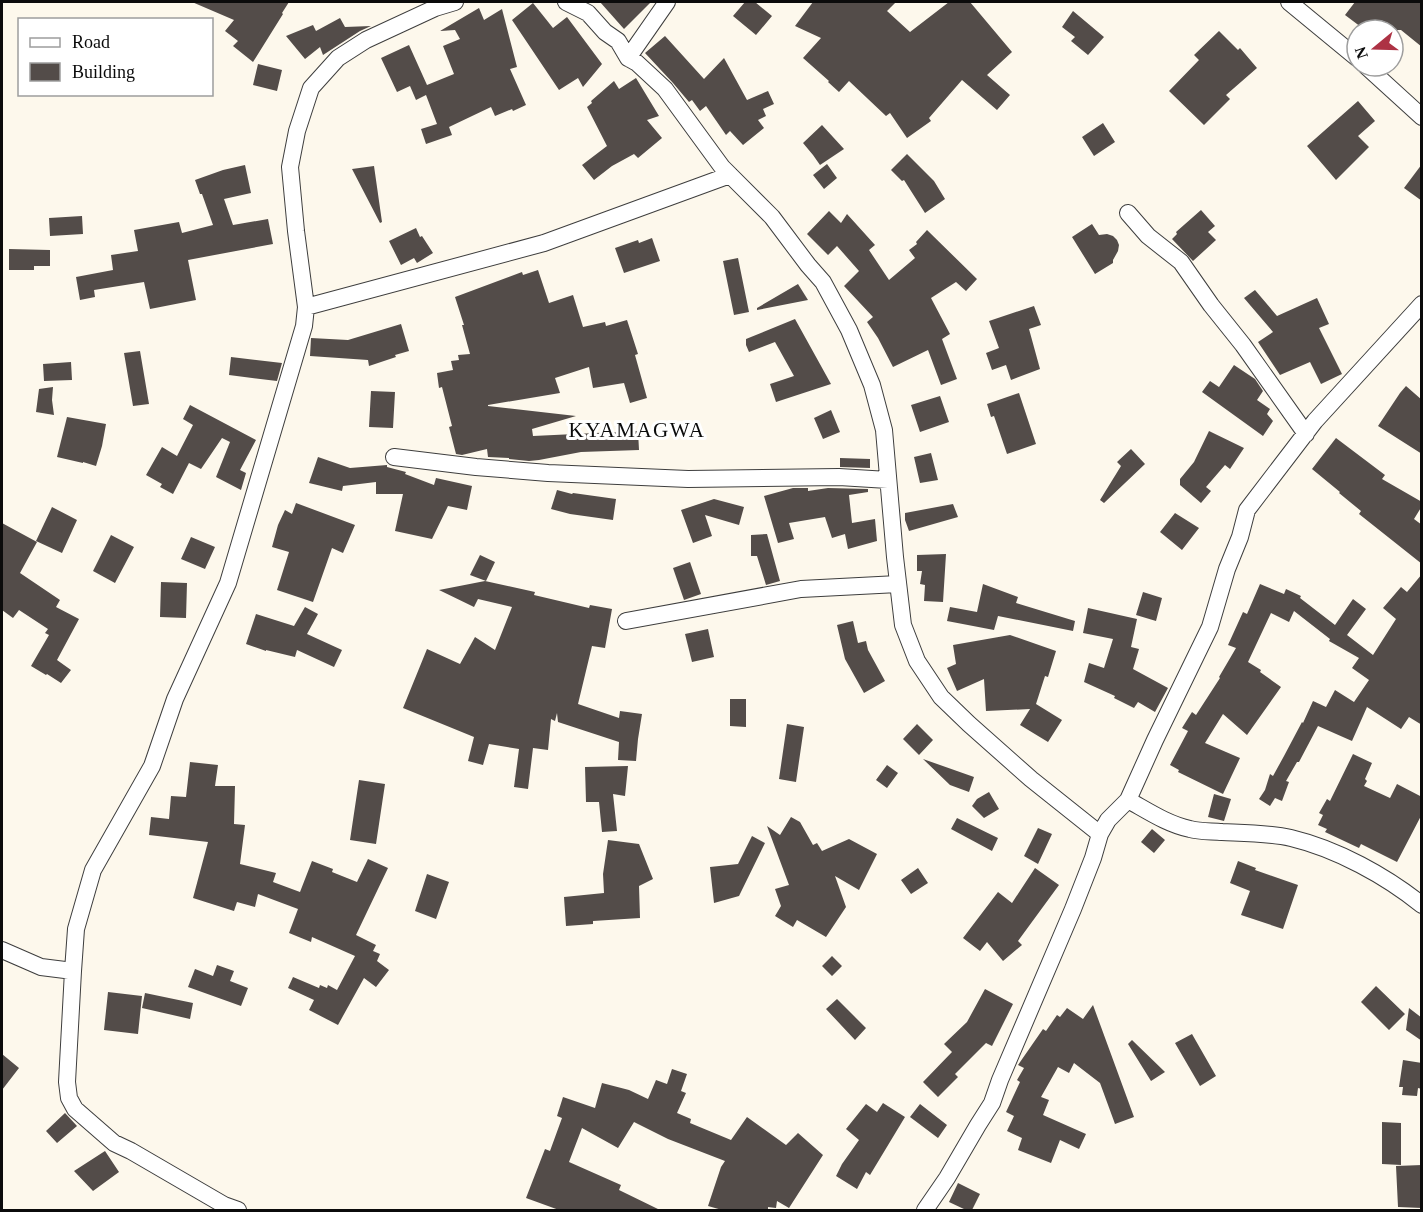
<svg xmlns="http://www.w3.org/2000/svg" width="1423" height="1212" font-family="'Times New Roman',serif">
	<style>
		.building { fill: #534c49 }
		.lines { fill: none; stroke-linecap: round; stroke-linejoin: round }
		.minor-casing { stroke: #3e3e3e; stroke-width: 18 }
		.minor { stroke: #fff; stroke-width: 16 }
		.labels { text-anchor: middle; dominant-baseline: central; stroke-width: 6; stroke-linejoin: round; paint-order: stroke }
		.quarter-label { font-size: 21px; letter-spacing: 1.5px; fill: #0b0b0b; stroke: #fff }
	</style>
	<rect width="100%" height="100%" fill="#fdf8ec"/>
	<path class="building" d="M192,2H289L282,13L283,14L253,62L233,46L238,41L225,31L234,20Z
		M600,2H651L624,29Z
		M745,2H755L772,16L756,35L733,16Z
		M813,2H896L887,11L910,32L949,2H970L1012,52L987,75L1010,95L997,110L962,80L929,118L931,121L907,138L890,113L886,116L849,81L839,92L828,82L829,81L803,58L821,38L795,26Z
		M1355,2H1422V47L1401,30H1365L1345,15Z
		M533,3L553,28L567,17L602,64L583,87L578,78L559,90L512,20Z
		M479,8L484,20L502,9L517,67L510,69L526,105L513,111L512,109L495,116L491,107L449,127L452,135L426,144L421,129L437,124L426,95L416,100L410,86L397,92L381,58L409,45L427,85L454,74L443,46L460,39L455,30L440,31Z
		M1073,11L1104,37L1088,55L1071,41L1075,37L1062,27Z
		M340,18L345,27L371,26L360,31L323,55L320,47L305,59L286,36L313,25L316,31Z
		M1219,31L1238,50L1240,48L1257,68L1226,95L1230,99L1204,125L1169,91L1199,60L1194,55Z
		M665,36L704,79L724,58L747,100L768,91L774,104L763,109L766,116L758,120L764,128L743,145L730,131L726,135L706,106L700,111L692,100L689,102L673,83L645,53Z
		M258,64L282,70L277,91L253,85Z
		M636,78L659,116L647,120L662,138L638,158L634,154L612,166L594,180L582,165L607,146L587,107L592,103L591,101L614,81L619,89Z
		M1358,101L1375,121L1358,136L1369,147L1336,180L1307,146Z
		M1103,123L1115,142L1094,156L1082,137Z
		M822,125L844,149L820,165L813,155L803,143Z
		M907,154L934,181L945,199L925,213L904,180L902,181L891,170Z
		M827,164L837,178L824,189L813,175Z
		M1422,164V201L1404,188Z
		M245,165L251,193L224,199L233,225L268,219L273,244L188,260L196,300L150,309L144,282L94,290L95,297L80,300L76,277L113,270L111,255L138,251L134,230L179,222L182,233L213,225L202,194H200L195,180L223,170Z
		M374,166L382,222L380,223L352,169Z
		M1201,210L1215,226L1208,232L1216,240L1193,261L1172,239L1177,234L1176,232Z
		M829,211L841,223L847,214L875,245L869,250L889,280L915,258L909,250L917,244L916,242L927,230L977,279L966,291L956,282L931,298L950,334L942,339L957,379L941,385L928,350L893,367L878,338L867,322L873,317L844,286L859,271L837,246L828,255L807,234Z
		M82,216L83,234L50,236L49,218Z
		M1092,224L1099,235L1107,234L1113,236L1117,240L1119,245L1118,251L1113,260V263L1095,274L1072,237Z
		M416,228L420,237L422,236L433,253L417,263L414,258L401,265L389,241Z
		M652,238L660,261L624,273L615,248L638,240L639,243Z
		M9,249L50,250V266H34V270H9Z
		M738,258L749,312L734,315L723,261Z
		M538,270L549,303L573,295L583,327L605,322L606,326L627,320L638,354L635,355L647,398L630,403L624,383L593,388L589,367L555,378L560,393L488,405V406L576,416L532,429L533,436L638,431L639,450L581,452L539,460L529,461L509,459V458L488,457L487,449L462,455L456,454L449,427L452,426L442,387L439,388L437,373L453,370L451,361L459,360L458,355L470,354L462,325H464L455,297L522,272L523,275Z
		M798,284L808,300L757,310V308Z
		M1255,290L1277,316L1317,298L1329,324L1319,328L1342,374L1321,384L1310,362L1280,375L1258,342L1273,332L1244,298Z
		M1034,306L1041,325L1029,329L1040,369L1011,380L1006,365L992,370L986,353L999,348L989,321Z
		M795,319L831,384L776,402L770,384L794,376L775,342L749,352L746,345V339Z
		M401,324L409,351L395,355L396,357L369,366L368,360L310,356L311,338L348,340Z
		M140,351L149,404L133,406L124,353Z
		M231,357L282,363L277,381L229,375Z
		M71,362L72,380L44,381L43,364Z
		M1234,365L1255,379L1263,391L1257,400L1270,409L1267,414L1273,421L1263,436L1202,392L1210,381L1219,387Z
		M1406,386L1422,400V454L1378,426L1400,393Z
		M53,387L52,400L54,415L36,412L39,389Z
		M371,391L395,392L393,428L369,427Z
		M1019,393L1036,444L1007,454L994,416L991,417L987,404Z
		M940,396L949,422L920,432L911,405Z
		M190,405L256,440L240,470L246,473L241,490L216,477L230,442L222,438L201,469L189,463L173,494L160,487L162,484L146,475L162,447L177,456L193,425L183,419Z
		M831,410L840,432L823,439L814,418Z
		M67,417L106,424L102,446L96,466L83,462V463L57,457Z
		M1209,431L1244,448L1230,469L1225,465L1206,487L1211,491L1201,503L1180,485V479L1194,462Z
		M1336,438L1385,475L1382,479L1422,502V506L1414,519L1422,525V564L1359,514L1361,511L1339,493L1340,492L1312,469Z
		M1131,449L1145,464L1104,503L1100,500L1121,466L1117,462Z
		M931,453L938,480L920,483L914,457Z
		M318,457L350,468L387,465V467L406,472L405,474L434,485L436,478L472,486L467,510L448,506L432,539L395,531L403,494H376V482L343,486L342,491L309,483Z
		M840,458L870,459V468L840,467Z
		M793,488H808V491L828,488L868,489V492L849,495L852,523L875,519L877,541L848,549L845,534L832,538L825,517L789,523L794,539L778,543L764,496Z
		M557,490L572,494L573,493L616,499L613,520L570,514L551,509Z
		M714,499L744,507L739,525L705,515L712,536L693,543L681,510Z
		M296,503L355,525L343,553L332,548L313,602L277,590L289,552L272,547L278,525L285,510L292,514Z
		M953,504L958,517L909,531L905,520V513Z
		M52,507L77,520L62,553L36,541Z
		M1175,513L1199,528L1182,550L1160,532Z
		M2,523L37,542L20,573L60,600L56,607L79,619L57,660L71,670L61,683L47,674L46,675L31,666L49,635L45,633L48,629L19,610L13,618L2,610Z
		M767,534L780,581L766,585L757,556H751V535Z
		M111,535L134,547L115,583L93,571Z
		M191,537L215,547L205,569L181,559Z
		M946,554L943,602L924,601L925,585L920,584L922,571H917V555Z
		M480,555L495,562L486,581L470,575Z
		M690,562L701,594L684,600L673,568Z
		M1422,574V725L1409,717L1401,729L1367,707L1352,741L1318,726L1299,762H1297L1286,781L1289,782L1282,801L1275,798L1270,806L1259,799L1265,790L1270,774L1273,776L1284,756L1302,722L1303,723L1313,701L1326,707L1335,690L1354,702L1369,680L1352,668L1359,658L1329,641L1330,639L1294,611L1289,622L1271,613L1248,662L1261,670L1260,672L1281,687L1247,735L1223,714L1205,743L1240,758L1223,794L1178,772L1179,770L1170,765L1188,731L1182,728L1192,712L1196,715L1220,678L1219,677L1236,648L1228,645L1243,612L1247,614L1260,584L1284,594L1286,589L1301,596L1300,598L1335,625L1353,599L1366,609L1347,635L1373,655L1396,619L1383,608L1401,587L1407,592Z
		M485,581L535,592L534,595L589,608L590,605L612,609L605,648L592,646L578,704L619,718L620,711L642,714L638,739L636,761L618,760L619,742L558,722L557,713L555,721L551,719L548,750L533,748L528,789L514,787L519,749L489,744L483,765L468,761L474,737L403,708L427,649L460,664L475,637L495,650L512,607L478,599L474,607L439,590Z
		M161,582L187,583L186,618L160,617Z
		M983,584L1018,597L1016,603L1075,621L1073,631L998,616L994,630L947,621L950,607L977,612Z
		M1143,592L1162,598L1156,621L1136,615Z
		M305,607L318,614L307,634L342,650L334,667L297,650L295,657L266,650V651L246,644L256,614L294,626Z
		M1088,608L1137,619L1131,647L1139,649L1133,669L1168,688L1155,712L1138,702L1134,708L1114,698L1115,696L1084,682L1089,663L1104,668L1113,639L1083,633Z
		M853,621L858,643L866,641L868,650L885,681L864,693L845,659L837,625Z
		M708,629L714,657L692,662L685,634Z
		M1010,635L1056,651L1048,677L1045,676L1036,704L1062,720L1048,742L1020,725L1030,709L986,711L984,679L957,691L947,668L956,664L953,645Z
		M730,699H746V727L730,726Z
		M787,724L804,727L796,782L779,779Z
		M917,724L933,740L919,755L903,739Z
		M1353,754L1372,763L1365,779L1367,781L1364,786L1390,798L1397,784L1422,797V814L1397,862L1361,844L1359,848L1325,832L1327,829L1318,825L1323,815L1319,813L1327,799L1330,801Z
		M923,759L974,777L969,792L950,785Z
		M190,762L218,765L215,786H235L234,824L245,825L240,864L276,873L273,882L300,892L312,861L333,869L332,872L357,882L368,859L388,868L356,935L376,945L373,951L380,954L377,961L389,970L376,987L364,978L338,1025L309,1010L314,1000L288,988L293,977L319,988L320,985L327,988L328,985L337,990L355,956L312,937L311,942L289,933L298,909L258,894L255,907L237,902L234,911L193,898L208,842L149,835L151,817L169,819L171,796L186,797Z
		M887,765L898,773L887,788L876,780Z
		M628,766L625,796L613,794L617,831L602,832L599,802H586L585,767Z
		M359,780L385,784L376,844L350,840Z
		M989,792L999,809L984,818L972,806L977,799Z
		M1214,794L1231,799L1224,821L1208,817Z
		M791,817L800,822L813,845L817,843L822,851L849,839L877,854L859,890L835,876L846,907L826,937L797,920L793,927L775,916L781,906L775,889L789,885L767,826L780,835Z
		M957,818L998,838L992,851L951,829Z
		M1038,828L1052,834L1038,864L1024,856Z
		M1152,829L1165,840L1154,853L1141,842Z
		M752,836L765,843L739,896L714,903L710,867L738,864Z
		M608,840L639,844L653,879L639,886L640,918L593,921V924L566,926L564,897L604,893L603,874Z
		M1238,861L1256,868L1255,870L1298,885L1283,929L1241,915L1250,891L1230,883Z
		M918,868L928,883L911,894L901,880Z
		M1035,868L1059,885L1018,941L1022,945L1003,961L987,942L980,951L963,938L998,892L1012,903Z
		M427,874L449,882L436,919L415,911Z
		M832,956L842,966L832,976L822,966Z
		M217,965L234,971L230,981L248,988L241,1006L188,987L195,969L213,976Z
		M1376,986L1405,1014L1389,1030L1361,1002Z
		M985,989L1013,1004L992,1046L986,1043L955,1074L958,1077L938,1097L923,1082L952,1052L944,1044L967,1022Z
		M108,992L142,996L138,1034L104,1030Z
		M145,993L193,1003L190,1019L142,1008Z
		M837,999L866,1028L855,1040L826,1009Z
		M1093,1005L1134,1117L1115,1124L1100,1083L1074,1063L1069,1073L1058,1067L1041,1097L1049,1100L1043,1115L1086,1134L1079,1149L1060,1140L1051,1163L1018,1150L1022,1138L1007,1131L1014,1116L1006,1112L1020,1082L1017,1080L1024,1068L1018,1065L1043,1029L1046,1031L1057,1015L1060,1017L1067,1008L1083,1019Z
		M1409,1008L1422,1018V1041L1406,1030Z
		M1192,1034L1216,1076L1200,1086L1175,1043Z
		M1132,1040L1165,1072L1151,1081L1128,1044Z
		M2,1054L19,1068L2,1090Z
		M1403,1060L1422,1063V1089L1418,1088L1417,1096L1402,1095L1403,1087H1399Z
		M672,1069L687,1074L681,1091L686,1093L677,1113L691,1119L690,1123L731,1140L747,1117L786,1145L798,1133L823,1155L789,1208L777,1201L776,1208L768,1207V1210H722L708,1206L721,1167L725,1161L668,1139L634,1122L618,1148L582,1128L569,1162L621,1185L619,1190L660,1210H559L526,1198L545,1149L550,1151L562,1118L557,1116L563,1097L595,1108L602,1083L629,1090L648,1099L656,1080L667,1084Z
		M883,1103L905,1117L870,1175L866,1172L857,1189L836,1176L842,1164L859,1140L846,1129L866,1104L877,1112Z
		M920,1104L947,1125L938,1138L910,1117Z
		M65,1113L77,1126L57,1143L46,1131Z
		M1382,1122L1401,1123V1165L1382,1164Z
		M105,1151L119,1172L93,1191L74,1171Z
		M1422,1165V1208L1398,1207L1396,1166Z
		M958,1183L980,1194L972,1210H966L949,1202Z"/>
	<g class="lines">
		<g class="minor-casing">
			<path id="minor" d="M566,2L588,13L605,32L618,41L628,58L637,63L665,89L722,167L772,217L808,265L823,282L849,330L872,385L884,430L895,557L903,625L917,661L941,697L969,724L1031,779L1100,834
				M1289,2L1357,58
				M628,58L667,2
				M1366,66L1422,117
				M1128,213L1148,236L1181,262L1211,305L1243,345L1306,434
				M306,307L544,243L730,175
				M394,457L476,467L548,473L688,479L839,477L888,480
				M626,621L801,589L898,584
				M1128,800C1148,811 1167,824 1190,829C1200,832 1212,831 1222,832C1245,833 1268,833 1291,838C1337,849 1386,876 1422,905
				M2,950L41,967L73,971L76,929L93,870L152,766L175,699L228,583L304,326L306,307L296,231L290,167L297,131L311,88L338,58L366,40L435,8L455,2
				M73,971L67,1082L69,1098L75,1109L114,1143L131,1151L224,1205L238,1210
				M925,1210L947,1178L978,1125L992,1103L1000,1080L1073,909L1093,858L1100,834L1108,820L1128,800L1155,740L1210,627L1227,569L1240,537L1247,510L1315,421L1422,304"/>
		</g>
		<use href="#minor" class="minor"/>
	</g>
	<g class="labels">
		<g class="quarter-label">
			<text x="637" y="430">KYAMAGWA</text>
		</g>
	</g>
	<rect width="1423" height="1212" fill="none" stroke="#0b0b0b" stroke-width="6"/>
	<rect x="18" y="18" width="195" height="78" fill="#ffffff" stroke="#9d9d9d" stroke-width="1.5"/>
	<rect x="30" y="38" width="30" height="9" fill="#ffffff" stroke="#9d9d9d" stroke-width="1.5"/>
	<text x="72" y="48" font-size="18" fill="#0b0b0b">Road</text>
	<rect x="30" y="63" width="30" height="18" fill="#534c49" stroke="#9d9d9d" stroke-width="1.5"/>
	<text x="72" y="78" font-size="18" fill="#0b0b0b">Building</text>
	<g transform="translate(1375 48) rotate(251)"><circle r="28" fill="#ffffff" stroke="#9d9d9d" stroke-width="1.5"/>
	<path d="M0-4.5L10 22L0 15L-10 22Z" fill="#ad3244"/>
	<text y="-9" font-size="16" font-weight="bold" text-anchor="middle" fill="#0b0b0b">N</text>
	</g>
</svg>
